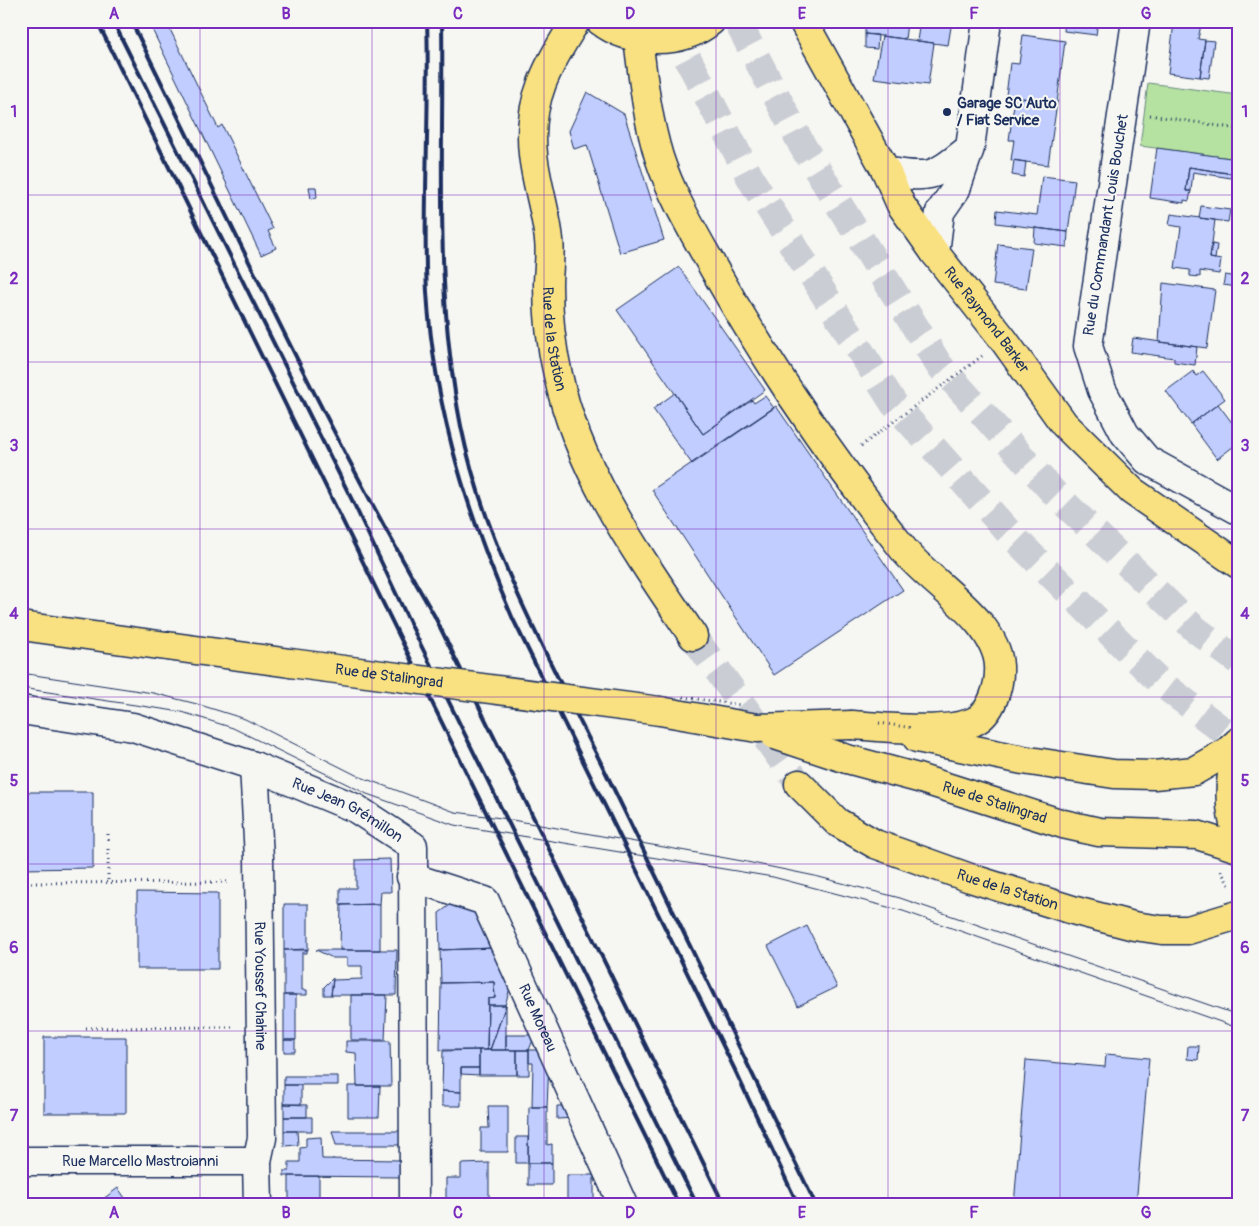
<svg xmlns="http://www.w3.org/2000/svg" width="1259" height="1226" font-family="Pangolin,sans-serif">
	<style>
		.green { fill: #b5e2a0; stroke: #68887f }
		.building { fill: #c0cdfe; stroke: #1b2f5e }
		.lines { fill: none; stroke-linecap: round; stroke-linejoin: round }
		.primary-tunnel { stroke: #caced4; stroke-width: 28; stroke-dasharray: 28 14; stroke-linecap: butt }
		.highway-tunnel { stroke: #caced4; stroke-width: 28; stroke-dasharray: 28 14; stroke-linecap: butt }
		.street-casing { stroke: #1b2f5e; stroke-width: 31 }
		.secondary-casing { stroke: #1b2f5e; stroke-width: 31 }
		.primary-casing { stroke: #1b2f5e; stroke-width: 31 }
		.path { stroke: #1b2f5e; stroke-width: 3; stroke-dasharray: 1 4; stroke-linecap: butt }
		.street { stroke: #f6f6f2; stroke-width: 28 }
		.secondary { stroke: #f6f6f2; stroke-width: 28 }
		.primary { stroke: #f9e181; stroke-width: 28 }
		.tram { stroke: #1b2f5e; stroke-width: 1 }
		.rail { stroke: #1b2f5e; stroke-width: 4 }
		.primary-bridge-casing { stroke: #1b2f5e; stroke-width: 31; stroke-linecap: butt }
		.path-bridge { stroke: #1b2f5e; stroke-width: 3; stroke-dasharray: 1 4; stroke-linecap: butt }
		.primary-bridge { stroke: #f9e181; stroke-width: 28 }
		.grid { fill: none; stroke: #7b2cbf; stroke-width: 1; stroke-opacity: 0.55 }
		.poi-dot { fill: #1b2f5e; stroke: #f6f6f2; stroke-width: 2 }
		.labels { text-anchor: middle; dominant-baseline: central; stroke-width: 4; stroke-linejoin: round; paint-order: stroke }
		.poi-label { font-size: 15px; font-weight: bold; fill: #1b2f5e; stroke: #f6f6f2; text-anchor: start }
		.street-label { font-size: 15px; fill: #1b2f5e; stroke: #f6f6f2 }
		.neatline { fill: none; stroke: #7b2cbf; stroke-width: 2 }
		.grid-label { font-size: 16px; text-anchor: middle; font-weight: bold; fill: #7b2cbf }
	</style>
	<rect width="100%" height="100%" fill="#f6f6f2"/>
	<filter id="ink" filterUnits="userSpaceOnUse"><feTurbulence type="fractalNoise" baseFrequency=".02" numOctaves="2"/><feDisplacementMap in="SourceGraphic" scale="10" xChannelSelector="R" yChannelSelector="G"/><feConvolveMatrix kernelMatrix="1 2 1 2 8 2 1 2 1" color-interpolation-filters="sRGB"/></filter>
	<g filter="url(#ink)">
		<path class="green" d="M1148,83L1238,95V159L1140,146Z"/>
		<path class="building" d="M148,21H166L218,128L222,125L273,229L268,231L276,248L261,255Z
			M865,21L907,23L905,39L865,34Z
			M920,21H952L948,45L917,41Z
			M1065,21H1098L1096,35L1064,31Z
			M1222,21H1237L1236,29L1221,26Z
			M1174,22L1201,25L1198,39L1205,40L1200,77L1168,73Z
			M865,34L878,35L877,49L865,48Z
			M1023,35L1065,41L1057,103L1006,96L1010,63L1019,64Z
			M882,36L934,43L928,85L874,78Z
			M1205,40L1214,41L1209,78L1200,77Z
			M587,92L624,114L664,240L620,253L587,145L574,149L569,131Z
			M1015,97L1057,103L1048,165L1011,160L1014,140H1009Z
			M1157,148L1238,159V173L1235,174L1189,167L1186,191H1191L1189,201L1184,200V203L1150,198Z
			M1014,160L1026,162L1024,177L1012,175Z
			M1189,167L1232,174L1231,178L1193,172L1191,191H1186Z
			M1042,176L1075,180L1068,232L996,223L997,210L1037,215Z
			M309,187H316L317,198L311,199Z
			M1201,206L1230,210L1228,222L1199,218Z
			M1171,214L1215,220L1210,258L1221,260L1219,274L1200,271V277L1190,276V270L1175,268L1181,227L1169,225Z
			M1035,228L1068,232L1067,247L1034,243Z
			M998,244L1032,248L1026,289L993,285Z
			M1212,244L1217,245L1215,259L1210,258Z
			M679,267L765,390L703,434L617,310Z
			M1225,275L1238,277V287L1223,285Z
			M1163,283L1215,290L1207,348L1159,342Z
			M1133,338L1197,347L1195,365L1174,362V358L1131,352Z
			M1193,371L1196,376L1203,371L1225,399L1191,424L1166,391Z
			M675,393L703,434L752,400L754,403L765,396L774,408L692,464L653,409Z
			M1218,404L1236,428L1238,426V443L1217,459L1191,424Z
			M776,406L903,590L774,675L652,490Z
			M21,792H93V868L21,869Z
			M390,859L391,892H381L380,904L340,905V888H356V860Z
			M137,892L218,893V969H137Z
			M457,900L478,909L494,948L440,950L439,913Z
			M284,904H308V950H284Z
			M380,904V950H340L341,905Z
			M807,926L837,987L798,1006L768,946Z
			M494,948L511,985L505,1005H488V999L495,998L494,982L441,983L440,950Z
			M307,949V953H302V990H307V995H284V950Z
			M316,950H397L396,995H331L333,980L362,979V966H347V958H333Z
			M333,978L331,995H324V987Z
			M494,982L495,998L488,999L487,1050H440L441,983Z
			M284,995H296V1040H284Z
			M351,995H387L385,1040H351Z
			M488,1005H506L490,1050H487Z
			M506,1005V1050H490L499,1024Z
			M506,1035H535L529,1050H506Z
			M44,1037H126V1113H44Z
			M284,1040H295V1052H284Z
			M346,1041H390L391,1086H357L356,1053L346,1052Z
			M1188,1046H1199L1198,1060L1187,1059Z
			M479,1050H517V1075H479Z
			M479,1050V1068H461V1092L442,1091L443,1051Z
			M517,1050H529V1075H517Z
			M529,1050H543L549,1062L547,1107H532L533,1063H529Z
			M1106,1054L1149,1058L1136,1205H1014L1026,1060L1105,1067Z
			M461,1068H479V1075L461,1074Z
			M284,1076H338V1085H284Z
			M284,1085H301V1104H284Z
			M348,1086H380L379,1117H348Z
			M442,1091L461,1092V1106H442Z
			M284,1104L307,1105V1117H284Z
			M488,1106H508V1152H481V1128H489Z
			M557,1106H570L576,1118L557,1119Z
			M529,1107H547V1145L552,1144V1163H528Z
			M284,1117H312V1131H284Z
			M284,1131H297L298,1145L284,1146Z
			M332,1131H403V1145H336Z
			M321,1137L322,1159L402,1160L403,1177L284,1176V1171H289V1162H300V1148L306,1147V1138Z
			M516,1137H528V1163H516Z
			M489,1163V1204L508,1205H446V1178H461V1164Z
			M528,1163H552V1185H528Z
			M567,1175H594V1204L600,1205H567Z
			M289,1176H319V1202H325V1205L289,1204Z
			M118,1188L130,1205H95Z"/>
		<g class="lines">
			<path class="primary-tunnel" d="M693,636L799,784"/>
			<path class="highway-tunnel" d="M668,21L752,181L894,404L1013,537L1162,684L1238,742
				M737,21L803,147L939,365L1055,494L1195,629L1238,661"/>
			<g class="street-casing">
				<g id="street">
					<path d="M1136,21L1088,346L1102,390L1125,434L1147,460L1238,510"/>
					<path id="s1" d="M21,710L133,727L254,766L355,808L413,846L414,1205"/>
					<path id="s2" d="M254,766L259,858L262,1138L257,1161L258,1205"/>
					<path id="s3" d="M411,877L485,901L623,1205"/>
					<path id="s4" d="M21,1161H257"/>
				</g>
			</g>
			<g class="secondary-casing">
				<path id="secondary" d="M886,171C933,180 934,176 970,148
					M935,253L940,212L956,189L970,148L987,21"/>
			</g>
			<g class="primary-casing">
				<g id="primary">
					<path id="s5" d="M576,21C548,65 527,100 533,154C536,183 546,211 549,240C551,254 548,270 548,285C548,314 551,346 558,375C578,471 639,556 693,636"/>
					<path d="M600,21C630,44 681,46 711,21"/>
					<path id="s6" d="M803,21L886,171L901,205L935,253L1003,339L1064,424L1132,491L1238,564"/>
					<path d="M638,38C643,78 647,118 659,157C672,197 694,233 714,269C769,367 834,461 904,550C930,583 997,621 999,666C1000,685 992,714 973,722C943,734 885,727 852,725"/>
					<path d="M21,626L290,663"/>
					<path d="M660,711L757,728"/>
					<path d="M917,738L1023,760L1114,774L1154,775L1194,771L1227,752L1238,742"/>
					<path d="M1238,752C1228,779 1228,810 1238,837"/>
					<path id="s7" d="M847,759L918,778L1063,824L1099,832L1197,835L1238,848"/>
					<path id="s8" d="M799,784L837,822L875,844L970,878L1076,911L1134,926L1162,930H1188L1238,915"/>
				</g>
			</g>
			<path class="path" d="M1150,115L1238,129
				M861,446L982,356
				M108,834V883
				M1221,871L1230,887
				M21,883L231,882
				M86,1028L233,1027"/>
			<use href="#street" class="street"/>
			<use href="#secondary" class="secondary"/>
			<use href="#primary" class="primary"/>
			<path class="tram" d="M21,673L153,693L197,704L245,719L358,776L455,812L501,818L742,861L815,876L900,898L1238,1015
				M21,688L182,712L233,728L367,794L454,825L773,877L903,911L1238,1028"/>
			<path class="rail" d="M97,21L679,1205
				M113,21L354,504L410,623L697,1205
				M131,21C230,220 323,423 434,615L724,1205
				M427,21C430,103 424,186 426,268C429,391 464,507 513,619L734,1068L798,1205
				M442,21C444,158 434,291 461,426C486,549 550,660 605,771C675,915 745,1060 816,1205"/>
			<g class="primary-bridge-casing">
				<g id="primary-bridge">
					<path id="s9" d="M290,663L660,711"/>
					<path d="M757,728L852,725"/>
					<path d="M775,735L847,759"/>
				</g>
			</g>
			<path class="path-bridge" d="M683,697L741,705
				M879,723L913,728"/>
			<use href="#primary-bridge" class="primary-bridge"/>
		</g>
	</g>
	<path class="grid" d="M200,21V1205M372,21V1205M544,21V1205M716,21V1205M888,21V1205M1060,21V1205M21,195H1238M21,362H1238M21,529H1238M21,697H1238M21,864H1238M21,1031H1238"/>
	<circle class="poi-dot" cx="947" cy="112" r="5"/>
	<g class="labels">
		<g class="poi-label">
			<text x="957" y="103">Garage SC Auto<tspan x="957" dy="17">/ Fiat Service</tspan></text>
		</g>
		<g class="street-label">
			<text transform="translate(1106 225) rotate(-81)">Rue du Commandant Louis Bouchet</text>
			<text stroke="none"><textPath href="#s6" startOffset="352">Rue Raymond Barker</textPath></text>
			<text stroke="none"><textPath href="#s5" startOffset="330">Rue de la Station</textPath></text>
			<text stroke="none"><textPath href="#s9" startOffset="100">Rue de Stalingrad</textPath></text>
			<text stroke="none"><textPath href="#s7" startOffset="154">Rue de Stalingrad</textPath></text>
			<text stroke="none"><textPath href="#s1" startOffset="344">Rue Jean Grémillon</textPath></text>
			<text stroke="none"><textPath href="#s8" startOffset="238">Rue de la Station</textPath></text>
			<text stroke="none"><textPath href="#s2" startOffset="220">Rue Youssef Chahine</textPath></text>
			<text stroke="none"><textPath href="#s3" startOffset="206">Rue Moreau</textPath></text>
			<text stroke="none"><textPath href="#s4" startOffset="119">Rue Marcello Mastroianni</textPath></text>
		</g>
	</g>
	<rect width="1259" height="1226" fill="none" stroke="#f6f6f2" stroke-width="55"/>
	<rect x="28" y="28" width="1204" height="1170" class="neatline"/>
	<g class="grid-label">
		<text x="114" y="19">A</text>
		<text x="286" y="19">B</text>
		<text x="458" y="19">C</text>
		<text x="630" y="19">D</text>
		<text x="802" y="19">E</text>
		<text x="974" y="19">F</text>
		<text x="1146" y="19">G</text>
		<text x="14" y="117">1</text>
		<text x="1245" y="117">1</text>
		<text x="14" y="284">2</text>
		<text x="1245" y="284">2</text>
		<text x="14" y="451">3</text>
		<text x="1245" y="451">3</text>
		<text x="14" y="619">4</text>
		<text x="1245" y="619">4</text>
		<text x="14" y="786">5</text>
		<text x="1245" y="786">5</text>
		<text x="14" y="953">6</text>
		<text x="1245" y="953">6</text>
		<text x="14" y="1121">7</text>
		<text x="1245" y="1121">7</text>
		<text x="114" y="1218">A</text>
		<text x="286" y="1218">B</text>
		<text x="458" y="1218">C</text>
		<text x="630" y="1218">D</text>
		<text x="802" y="1218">E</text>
		<text x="974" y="1218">F</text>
		<text x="1146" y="1218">G</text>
	</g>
</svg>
